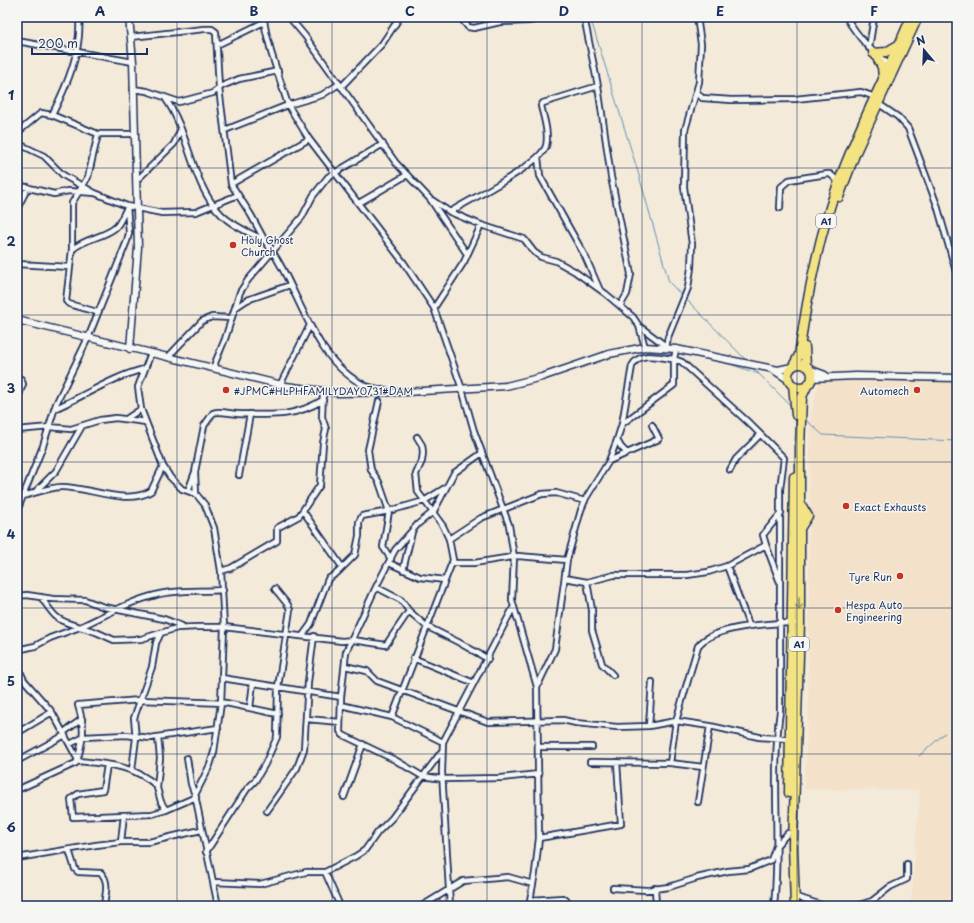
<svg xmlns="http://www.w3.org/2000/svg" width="974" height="923" font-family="'Playpen Sans',sans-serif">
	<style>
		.built { fill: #f3e2c9 }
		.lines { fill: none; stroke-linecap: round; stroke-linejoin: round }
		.stream { stroke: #6190b7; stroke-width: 1 }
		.street-casing { stroke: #1b2f5e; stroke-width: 8 }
		.secondary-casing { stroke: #1b2f5e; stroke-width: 9 }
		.highway-casing { stroke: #1b2f5e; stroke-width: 11 }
		.street { stroke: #f6f6f2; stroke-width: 4.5 }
		.secondary { stroke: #f6f6f2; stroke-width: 6 }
		.highway { stroke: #f4e382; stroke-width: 8 }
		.oneway { stroke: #888970 }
		.grid { fill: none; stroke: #1b2f5e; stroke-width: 1; stroke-opacity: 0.55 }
		.poi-dot { fill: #c8321e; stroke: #f6f6f2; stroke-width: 1.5 }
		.labels { text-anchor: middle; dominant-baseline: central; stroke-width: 3; stroke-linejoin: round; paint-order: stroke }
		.shield { fill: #f6f6f2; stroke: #5d6b8a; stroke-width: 1 }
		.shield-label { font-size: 9px; font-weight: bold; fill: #1b2f5e }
		.poi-label { font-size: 10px; fill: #1b2f5e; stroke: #f6f6f2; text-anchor: start }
		.neatline { fill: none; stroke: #1b2f5e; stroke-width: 1.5 }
		.grid-label { font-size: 13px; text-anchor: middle; font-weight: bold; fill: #1b2f5e }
	</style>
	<rect width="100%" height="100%" fill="#f4eada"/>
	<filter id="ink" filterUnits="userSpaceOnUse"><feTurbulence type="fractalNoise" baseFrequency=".025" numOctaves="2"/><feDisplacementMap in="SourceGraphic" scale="8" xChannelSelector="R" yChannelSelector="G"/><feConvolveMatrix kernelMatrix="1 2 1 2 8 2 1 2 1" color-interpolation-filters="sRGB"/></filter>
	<g filter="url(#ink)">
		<path class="built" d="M827,379L957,380V906H911L920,790L804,789L808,713L810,419L817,389L820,382Z"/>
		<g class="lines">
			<path class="stream" d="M590,17L638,172L669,282L682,296
				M686,299L747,361
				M642,353H674
				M677,353L688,354
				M724,362L759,374
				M753,368L790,405
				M806,420L823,435L957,441
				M950,729L957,724
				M919,756L945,733"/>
			<g class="street-casing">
				<path id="street" d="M79,17C82,51 67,85 52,115L98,134H135
					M264,17C264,30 269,40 271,52L288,105L309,139L404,263L434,308L462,389L474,431L509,525L514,557L512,600L537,687L539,838L535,873L529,906
					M289,17L305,36L396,163L430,199L467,254
					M460,17L468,27L474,28L500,22L528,21L549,17
					M584,17L598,86L611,177L631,274L627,294L620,306
					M846,17C858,37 871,52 890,65
					M131,37L204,29H212L216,32L219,88L231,184L251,215L265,241
					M17,41L133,62
					M217,45L264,22
					M869,48L874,17
					M341,87L382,44L400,17
					M133,89L147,91L179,102L213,93L222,86L239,79L278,71
					M697,92L702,98L731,100L795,99L861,92L875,97
					M165,98C190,133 191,184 221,214C232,226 251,233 265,241C300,286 310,360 366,386C373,389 382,389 390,391
					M879,104L898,117L908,128L937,205L957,275
					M225,130L288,105L322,95L339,84
					M17,133L41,113L52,115
					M17,143L44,156L63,175L93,192
					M538,157L540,176L585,256L599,288
					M136,181L174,144L181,129
					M231,184L309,139
					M17,185L54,194L68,191L95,193L127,206L162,213L196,212L238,195
					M432,200L450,212L481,225L524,239L534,252L541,257L556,261L574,271L606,294L633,317L639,326L645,347
					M359,203L407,175
					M780,208L781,187L789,180L827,174H830L838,181
					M17,209L28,187
					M450,212C469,200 540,165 546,146C549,134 544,118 541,106L543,103L598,86
					M72,250C84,238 104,238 116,227C121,222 123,214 127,208
					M17,264L69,267
					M235,308L247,300L290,285
					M434,308L464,262L481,225
					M97,312L69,304L66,301L72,250V203L88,177L98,134
					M639,326L666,346
					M666,348L668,337L688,288L691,268L692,244L684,187L685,130L699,82L701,44L697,17
					M151,353L138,387L141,409L163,466L170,477L182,489L196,494L205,505L214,528L221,571L224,627L221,703L214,752L210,765L195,795L218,906
					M168,357L202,321L212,317L231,318
					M216,369L215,363L225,339L240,292L248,280L302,217L313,196L328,177L383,144
					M17,377L21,379L23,384L17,400
					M280,385L310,325
					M379,401L368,450L371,470L379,482L389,511L383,547L391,559
					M54,409C85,396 112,377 144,369
					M126,419L141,409
					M622,424L674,385V359L682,362L749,423L784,458L780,489V711C771,775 781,841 774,906
					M17,430L50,427L71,429L100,420L116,418L146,422
					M617,440L621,447L627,453
					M482,453L454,473L434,511L418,524L395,550L376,587L346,652L341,697L340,731L343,735L395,760L422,776L443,779L501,778L539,774
					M609,461L659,439L652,425
					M730,470L736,459L760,435
					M195,472L196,494
					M239,475L250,414
					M188,491L195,472L204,426L213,413C221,410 229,414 238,414C271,415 293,418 323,400
					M35,492L56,471L82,426
					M23,496C35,493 50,487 62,487C89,487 127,506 151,491L163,466
					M17,511L43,446L56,404L88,338L127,241L129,233L127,206
					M303,511L342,567
					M449,539L481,518L542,494L556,493L585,501
					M389,563L420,577L445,580
					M452,563H474L518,556L567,560
					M727,566L749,625
					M403,570L412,532
					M221,571L231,568L277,541V528L299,516L320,485L323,443L326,429L322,417L323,392
					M565,578L587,582L614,575H687L708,572L727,566L766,545
					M779,580L766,545L763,535L781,513
					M587,582L592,610V630L602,664L613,675
					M376,587L401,600L409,611L426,626L458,642L488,659
					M17,596L27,595L53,599L85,600L104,607L164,619L182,626
					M41,597C55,617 55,620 80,627C104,616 130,601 156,595C178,589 201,592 223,590
					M303,635L311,624L328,579L337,573L355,555L359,536V522L362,516L389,511L424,501L445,488
					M17,650L35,646L50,638L80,627L96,632L114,640L141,639L177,628L198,627H224L342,641L353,640L386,645L409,611
					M413,658L474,683
					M17,665L24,680L52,712L78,760L76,763L17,790
					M345,666L367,671L377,681L488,722L563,720L576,723L617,727L649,726L676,721L710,726L759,737L789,739
					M222,678L341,697
					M537,687L555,649L567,560L581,510L586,498L609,461L617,440L622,424L632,366C640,350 660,358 674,359L676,349
					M341,705L392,717L443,742
					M250,708L253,683
					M392,717L453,560L449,539L443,526L418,492L416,474L422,461L423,452L422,445L417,437
					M307,719L340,722
					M649,726L652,682
					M64,732L82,719
					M17,733L52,712
					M158,737L160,758L157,788L161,802L166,810
					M70,744L84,737L126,735L150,738L218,728
					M538,747H592
					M78,758C84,736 85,728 78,705L140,700L226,703L278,714
					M187,758L191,784L195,795
					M17,761L65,735
					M77,761C108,764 133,765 157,786
					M590,762L670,763L676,721L698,646C713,626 771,623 794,623
					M670,763L703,767
					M107,765L103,790L78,794L71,799L73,817L152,814L166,810L196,797
					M132,770L136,738L134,718L152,667L156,643L161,633
					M344,797L363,744
					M698,802L710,726
					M267,811L297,768L304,749L308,682L314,636
					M539,838L621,824L617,762
					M121,842L124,815
					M69,850L75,869L78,872L101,873C110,882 105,895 104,906
					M206,852L247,789L255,781L265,764L277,737L278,687L290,610L288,605L275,589
					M17,858L96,845L121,842H149L201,830
					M325,872L340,906
					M213,882L260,884L306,872H325L356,856L365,850L378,832L392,818L442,751
					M613,888L646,890L669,887L697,878L728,871L749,869L771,860L776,846L788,833
					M655,888L656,906
					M794,896L824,906
					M530,900L563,898L570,903V906
					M422,906L463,881L508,877L533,884
					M450,906L442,772L443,742L513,608
					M856,906L872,901L890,887L907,879V864"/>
			</g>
			<g class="secondary-casing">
				<path id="secondary" d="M129,17L133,62L138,247L130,349
					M17,320L286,386L338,393L406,392L506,386L542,377L609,354L645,347L676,349L778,370L792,367
					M809,369L825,375
					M775,371L789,380
					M811,378L856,376L957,378"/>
			</g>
			<g class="highway-casing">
				<path id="highway" d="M873,53L886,52L898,45
					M876,56L882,67L883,78
					M839,197L856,152L918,17
					M805,347L806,366
					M788 376a12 12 0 1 1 24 0a12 12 0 1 1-24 0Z
					M793,366L799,355C807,296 818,237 839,181C859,125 888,72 911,17
					M793,385L796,415
					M799,530L808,516L799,501
					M789,793L794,477
					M795,906L793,845L800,623V447L802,397L808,384"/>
			</g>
			<use href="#street" class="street"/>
			<use href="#secondary" class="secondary"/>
			<use href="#highway" class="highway"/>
		</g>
		<defs><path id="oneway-shaft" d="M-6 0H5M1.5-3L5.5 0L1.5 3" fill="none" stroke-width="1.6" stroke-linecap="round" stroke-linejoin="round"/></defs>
		<use class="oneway" href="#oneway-shaft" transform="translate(799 604) rotate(89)"/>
	</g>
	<path class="grid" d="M177,17V906M332,17V906M487,17V906M642,17V906M797,17V906M17,168H957M17,315H957M17,462H957M17,608H957M17,754H957"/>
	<g class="poi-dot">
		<circle cx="233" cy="245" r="4"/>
		<circle cx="226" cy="390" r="4"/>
		<circle cx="917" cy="390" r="4"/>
		<circle cx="846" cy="506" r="4"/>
		<circle cx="900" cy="576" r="4"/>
		<circle cx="838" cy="610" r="4"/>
	</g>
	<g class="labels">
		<g class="shield">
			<rect x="816" y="214" width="20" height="14" rx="3"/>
			<rect x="789" y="637" width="20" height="14" rx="3"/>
		</g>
		<g class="shield-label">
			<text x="826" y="221">A1</text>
			<text x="799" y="644">A1</text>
		</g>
		<g class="poi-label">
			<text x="241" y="239">Holy Ghost<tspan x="241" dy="12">Church</tspan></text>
			<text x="234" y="390">#JPMC#HLPHFAMILYDAY0731#DAM</text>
			<text x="909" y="390" text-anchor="end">Automech</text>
			<text x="854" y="506">Exact Exhausts</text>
			<text x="892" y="576" text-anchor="end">Tyre Run</text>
			<text x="846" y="604">Hespa Auto<tspan x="846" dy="12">Engineering</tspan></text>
		</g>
	</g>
	<rect width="974" height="923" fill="none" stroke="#f6f6f2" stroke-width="44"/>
	<g transform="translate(924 50) rotate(341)" stroke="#f6f6f2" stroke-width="3" paint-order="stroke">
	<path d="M0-3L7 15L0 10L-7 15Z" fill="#1b2f5e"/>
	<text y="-6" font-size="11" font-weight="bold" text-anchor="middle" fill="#1b2f5e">N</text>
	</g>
	<path d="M32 48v6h115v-6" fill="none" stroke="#1b2f5e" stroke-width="2"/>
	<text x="38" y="48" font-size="12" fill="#1b2f5e" stroke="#f6f6f2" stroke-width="3" paint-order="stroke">200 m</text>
	<rect x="22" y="22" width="930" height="879" class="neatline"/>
	<g class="grid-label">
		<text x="100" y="16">A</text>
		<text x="254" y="16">B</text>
		<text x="410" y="16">C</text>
		<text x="564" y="16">D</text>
		<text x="720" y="16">E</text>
		<text x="874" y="16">F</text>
		<text x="11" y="100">1</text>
		<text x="11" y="246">2</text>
		<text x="11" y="393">3</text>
		<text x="11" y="539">4</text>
		<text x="11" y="686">5</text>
		<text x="11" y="832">6</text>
	</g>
</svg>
